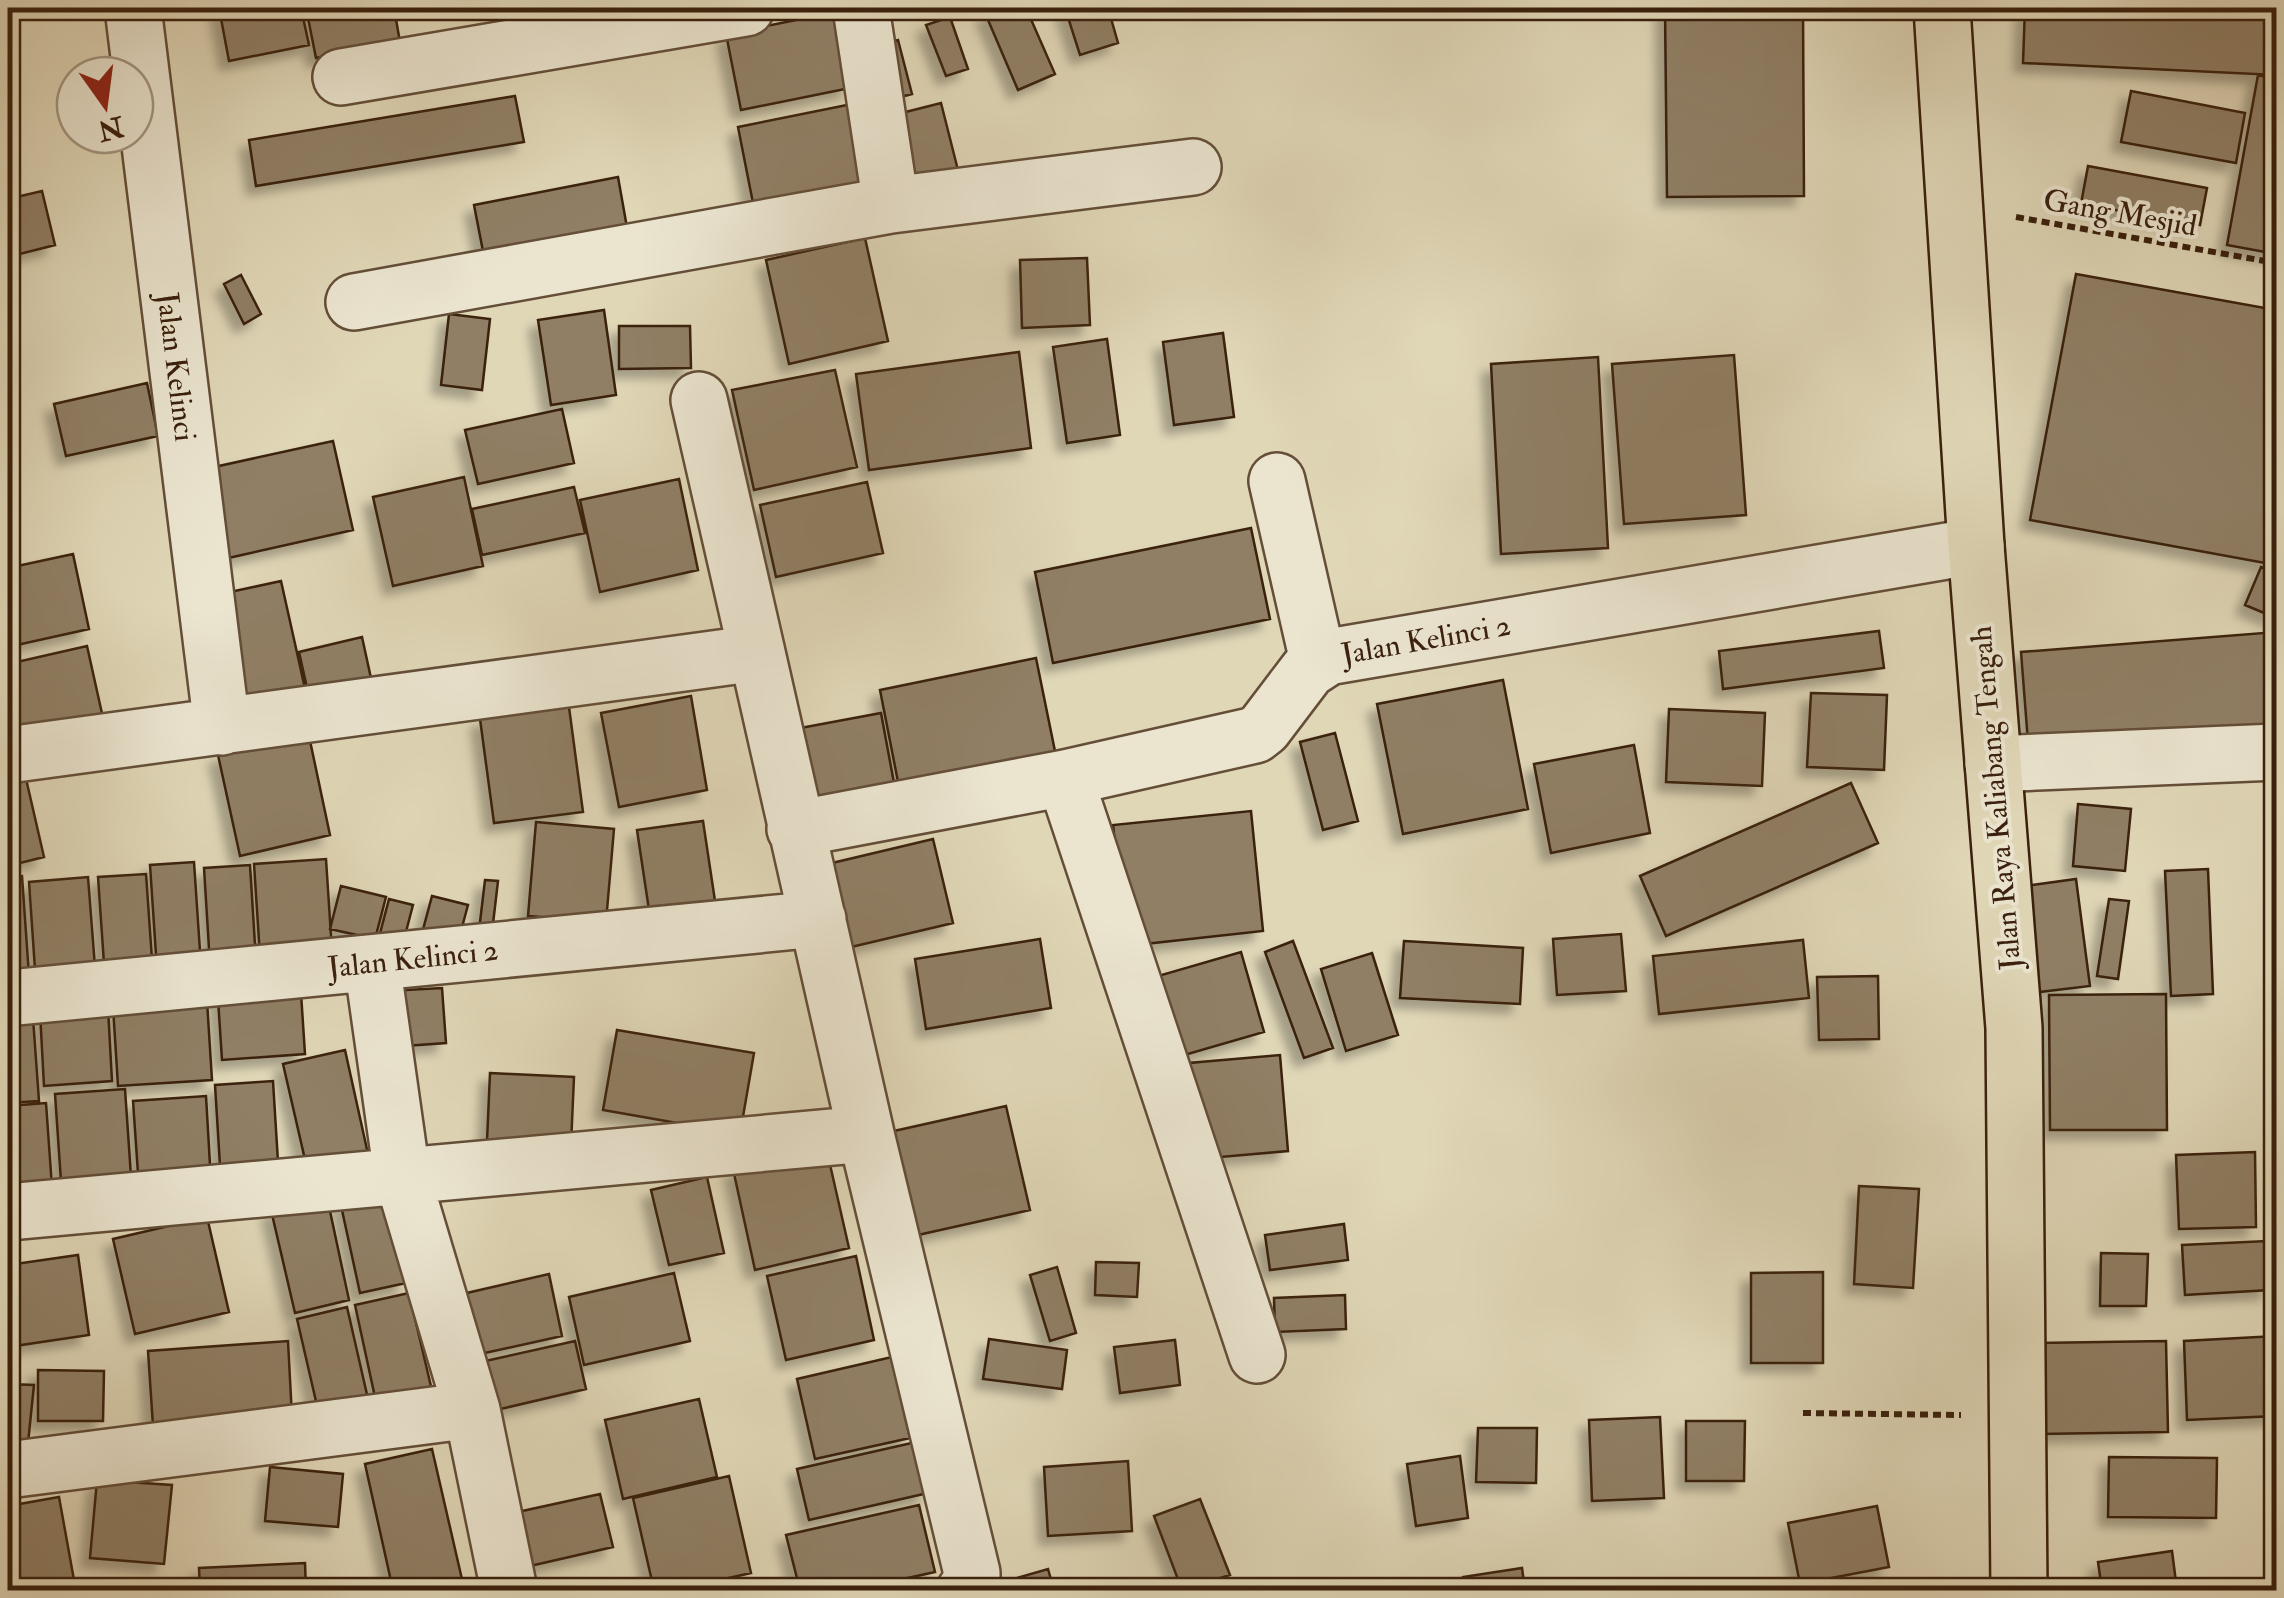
<svg xmlns="http://www.w3.org/2000/svg" width="2284" height="1598" font-family="'IM FELL Double Pica',serif">
	<style>
		.building { fill: #907f65; stroke: #3a200d; stroke-width: 2.5; filter: url(#shadow) }
		.lines { fill: none; stroke-linecap: round; stroke-linejoin: round }
		.minor-casing { stroke: #644e38; stroke-width: 60 }
		.major-casing { stroke: #3a200d; stroke-width: 60 }
		.path { stroke: #3a200d; stroke-width: 6; stroke-dasharray: 8 5; stroke-linecap: butt }
		.minor { stroke: #ebe5d0; stroke-width: 55 }
		.major { stroke: #e0d7b7; stroke-width: 55 }
		.labels { text-anchor: middle; dominant-baseline: central; stroke-width: 8; stroke-linejoin: round; paint-order: stroke }
		.street-label { font-size: 30px; fill: #3a200d; stroke: #ebe5d0 }
	</style>
	<defs>
		<filter id="shadow"><feDropShadow dx="-9" dy="9" stdDeviation="5" flood-color="#0004"/></filter>
	</defs>
	<rect width="100%" height="100%" fill="#e0d7b7"/>
	<filter id="stains"><feTurbulence type="fractalNoise" baseFrequency=".002" numOctaves="4"/><feColorMatrix values="0 0 0 0 .2 0 0 0 0 .09 0 0 0 0 .02 0 0 0 .5 -.17"/></filter>
	<radialGradient id="worn" r=".72"><stop offset=".6" stop-color="#630" stop-opacity="0"/><stop offset="1" stop-color="#630" stop-opacity=".3"/></radialGradient>
	<path class="building" d="M219,8H301L309,45L229,61Z
		M306,8H394L400,42L316,58Z
		M998,8H1026L1055,74L1018,90L985,13Z
		M1065,8H1108L1118,43L1080,55Z
		M1665,8H1803L1804,196L1667,197Z
		M2025,8H2160L2276,13V75L2023,63Z
		M836,12L850,88L741,110L726,34Z
		M950,17L968,69L946,76L926,25Z
		M898,40L912,94L893,99L879,45Z
		M2258,75L2276,79V254L2227,245Z
		M2131,91L2245,113L2236,163L2121,142Z
		M515,96L524,142L256,186L249,140Z
		M941,103L961,182L906,196L886,117Z
		M847,105L862,182L753,203L738,127Z
		M2088,166L2207,188L2200,225L2081,204Z
		M618,177L631,250L488,277L474,205Z
		M42,191L55,245L8,257V199Z
		M865,238L888,341L789,364L766,260Z
		M1087,258L1090,325L1022,328L1020,260Z
		M2076,274L2276,310V565L2030,520Z
		M241,275L261,314L244,324L224,284Z
		M604,310L616,395L551,405L538,320Z
		M449,314L490,319L482,390L441,385Z
		M619,326H690L691,368L619,369Z
		M1223,333L1234,417L1174,425L1163,342Z
		M1107,339L1120,435L1067,443L1053,347Z
		M1019,352L1031,448L869,470L856,374Z
		M1734,355L1746,515L1624,524L1612,364Z
		M1598,357L1608,548L1501,554L1491,364Z
		M835,370L857,467L754,490L732,390Z
		M147,383L158,436L66,456L54,404Z
		M562,409L574,463L478,484L465,430Z
		M333,441L353,530L215,561L196,471Z
		M464,477L483,566L393,586L373,497Z
		M679,479L698,570L600,592L580,500Z
		M867,482L883,553L776,577L760,505Z
		M574,487L585,533L482,555L472,509Z
		M1251,528L1270,619L1053,663L1035,572Z
		M73,554L89,629L8,647V568Z
		M2261,567L2276,573V618L2245,605Z
		M281,581L308,702L233,719L207,597Z
		M1879,631L1884,668L1723,689L1719,651Z
		M2276,632V735L2029,755L2021,652Z
		M362,637L374,692L311,706L299,652Z
		M87,646L105,727L8,748V664Z
		M1036,658L1058,766L901,797L880,690Z
		M1503,680L1528,809L1403,834L1377,704Z
		M1811,693L1887,695L1884,770L1807,767Z
		M691,696L707,790L619,807L601,713Z
		M569,707L583,812L494,823L480,719Z
		M1669,709L1765,713L1762,786L1666,782Z
		M881,713L894,783L794,802L779,732Z
		M1335,733L1358,821L1323,830L1300,742Z
		M309,736L330,835L240,856L218,755Z
		M1634,745L1650,833L1551,853L1534,764Z
		M24,770L44,857L8,866V773Z
		M1851,783L1878,843L1666,936L1640,876Z
		M2078,804L2131,809L2125,871L2073,866Z
		M1251,811L1263,931L1126,946L1113,825Z
		M703,821L718,921L652,930L637,830Z
		M536,822L614,829L606,922L528,916Z
		M933,839L953,923L847,948L828,864Z
		M326,859L332,951L260,956L254,864Z
		M194,862L201,966L157,970L150,865Z
		M250,865L256,961L210,965L204,868Z
		M2208,869L2213,994L2171,996L2165,871Z
		M146,874L153,974L105,978L98,877Z
		M22,876L30,990L8,991V877Z
		M88,877L96,980L36,984L29,882Z
		M2076,879L2090,986L2031,993L2017,887Z
		M485,880L498,881L491,941L478,939Z
		M341,886L386,897L375,939L330,929Z
		M432,896L468,905L457,946L421,937Z
		M389,899L413,905L402,947L378,941Z
		M2109,899L2129,901L2118,979L2097,976Z
		M1621,934L1626,991L1557,995L1553,939Z
		M1040,939L1051,1008L926,1029L915,959Z
		M1803,940L1809,998L1659,1014L1653,956Z
		M1293,941L1333,1048L1304,1058L1265,952Z
		M1404,941L1523,948L1520,1004L1400,998Z
		M1241,952L1264,1032L1181,1056L1158,976Z
		M1372,953L1398,1035L1346,1051L1321,969Z
		M1878,976L1879,1039L1819,1040L1817,977Z
		M300,978L305,1054L222,1060L217,984Z
		M442,988L446,1043L391,1047L388,991Z
		M2166,994L2167,1130H2050L2049,995Z
		M207,1001L212,1080L118,1086L113,1007Z
		M108,1008L112,1081L44,1086L40,1012Z
		M33,1018L39,1101L8,1103V1020Z
		M617,1030L754,1053L740,1134L603,1110Z
		M345,1050L370,1163L309,1177L283,1064Z
		M1280,1055L1288,1151L1198,1159L1189,1063Z
		M490,1073L574,1077L571,1145L487,1141Z
		M273,1081L279,1178L221,1182L215,1085Z
		M125,1089L132,1191L62,1196L55,1094Z
		M206,1096L211,1182L139,1188L133,1101Z
		M46,1103L52,1187L8,1190V1106Z
		M1006,1106L1030,1210L918,1235L894,1131Z
		M826,1147L849,1248L755,1270L733,1169Z
		M2255,1152L2256,1227L2179,1229L2176,1155Z
		M707,1177L724,1253L669,1265L651,1190Z
		M1859,1186L1919,1189L1913,1288L1854,1284Z
		M385,1191L406,1283L360,1293L340,1201Z
		M327,1197L349,1300L295,1313L271,1210Z
		M207,1217L229,1312L135,1334L113,1239Z
		M1344,1224L1348,1260L1270,1270L1265,1235Z
		M2267,1241L2270,1290L2185,1295L2182,1245Z
		M2101,1253L2148,1254L2146,1306H2100Z
		M78,1255L89,1335L8,1347V1265Z
		M856,1256L874,1340L786,1360L767,1276Z
		M1096,1262L1139,1263L1137,1297L1095,1295Z
		M1057,1267L1076,1333L1050,1341L1030,1275Z
		M1823,1272V1363H1751V1273Z
		M674,1273L690,1341L584,1365L569,1297Z
		M549,1274L562,1336L471,1356L458,1295Z
		M409,1293L434,1399L378,1411L355,1305Z
		M1345,1295L1346,1329L1275,1332L1274,1298Z
		M347,1307L371,1412L321,1423L297,1319Z
		M2276,1336V1416L2187,1420L2184,1341Z
		M989,1339L1067,1350L1062,1389L983,1379Z
		M1175,1340L1180,1385L1120,1393L1114,1347Z
		M288,1341L292,1417L153,1426L148,1351Z
		M575,1341L586,1389L492,1411L481,1362Z
		M2166,1341L2168,1432L2038,1434L2037,1343Z
		M892,1357L910,1438L815,1459L797,1379Z
		M38,1370L104,1371L103,1421H38Z
		M8,1384L34,1385L27,1453L8,1451Z
		M699,1399L717,1477L623,1499L605,1420Z
		M1660,1417L1664,1498L1592,1501L1589,1420Z
		M1686,1421H1745L1744,1481H1686Z
		M1478,1428H1537L1536,1483L1476,1482Z
		M916,1442L928,1493L809,1520L797,1469Z
		M432,1449L464,1588L393,1590L365,1464Z
		M1460,1456L1468,1518L1416,1526L1407,1464Z
		M2109,1457L2217,1458L2216,1518L2108,1517Z
		M1128,1461L1132,1531L1048,1536L1044,1467Z
		M270,1467L343,1474L338,1527L265,1521Z
		M729,1476L751,1573L675,1590H654L633,1498Z
		M97,1480L172,1485L164,1564L90,1558Z
		M600,1494L613,1547L517,1569L504,1515Z
		M59,1497L74,1580L19,1589L8,1506Z
		M1200,1499L1230,1575L1182,1590L1154,1516Z
		M919,1505L935,1572L853,1590H800L786,1535Z
		M1877,1506L1889,1567L1800,1584L1788,1523Z
		M2172,1551L2177,1590H2102L2098,1562Z
		M305,1563L306,1590H200L199,1568Z
		M1522,1568L1525,1590H1464L1463,1577Z
		M1048,1569L1054,1590H987L986,1587Z
		M162,1581L163,1590H88V1583Z"/>
	<g class="lines">
		<g class="minor-casing">
			<path id="minor" d="M133,8L222,727
				M861,8L891,205
				M341,77L746,8
				M354,302L891,205L1193,167
				M699,400L757,653
				M1277,481L1318,661
				M8,755L757,653L866,1134L972,1573V1586L965,1590
				M1993,764L2276,752
				M1065,778L1257,1355
				M795,829L1065,778L1255,735L1264,728L1308,670L1328,657L1976,546
				M372,963L402,1175L472,1410L509,1590
				M8,998L818,919
				M8,1212L866,1134
				M8,1470L472,1410"/>
		</g>
		<g class="major-casing">
			<path id="major" d="M1942,8L1976,546L2014,1028L2019,1590"/>
		</g>
		<path class="path" d="M2016,217L2276,263
			M1803,1413L1961,1415"/>
		<use href="#minor" class="minor"/>
		<use href="#major" class="major"/>
	</g>
	<g class="labels">
		<g class="street-label">
			<text transform="translate(2120 213) rotate(10)">Gang Mesjid</text>
			<text transform="translate(176 367) rotate(83)">Jalan Kelinci</text>
			<text transform="translate(1426 640) rotate(-10)">Jalan Kelinci 2</text>
			<text transform="translate(1996 798) rotate(-95)">Jalan Raya Kaliabang Tengah</text>
			<text transform="translate(413 959) rotate(-6)">Jalan Kelinci 2</text>
		</g>
	</g>
	<rect width="2284" height="1598" fill="none" stroke="#e0d7b7" stroke-width="40"/>
	<rect x="10" y="10" width="2264" height="1578" fill="none" stroke="#3a200d" stroke-width="5"/>
	<rect x="20" y="20" width="2244" height="1558" fill="none" stroke="#3a200d" stroke-width="2.5"/>
	<g transform="translate(105 105) rotate(166)"><circle r="48" fill="#ebe5d0" stroke="#a49682" stroke-width="2.5"/>
	<path d="M0-8L18 38L0 25L-18 38Z" fill="#8f2418"/>
	<text y="-15" font-size="28" font-weight="bold" text-anchor="middle" fill="#3a200d">N</text>
	</g>
	<rect width="100%" height="100%" filter="url(#stains)"/>
	<rect width="100%" height="100%" fill="url(#worn)"/>
</svg>
